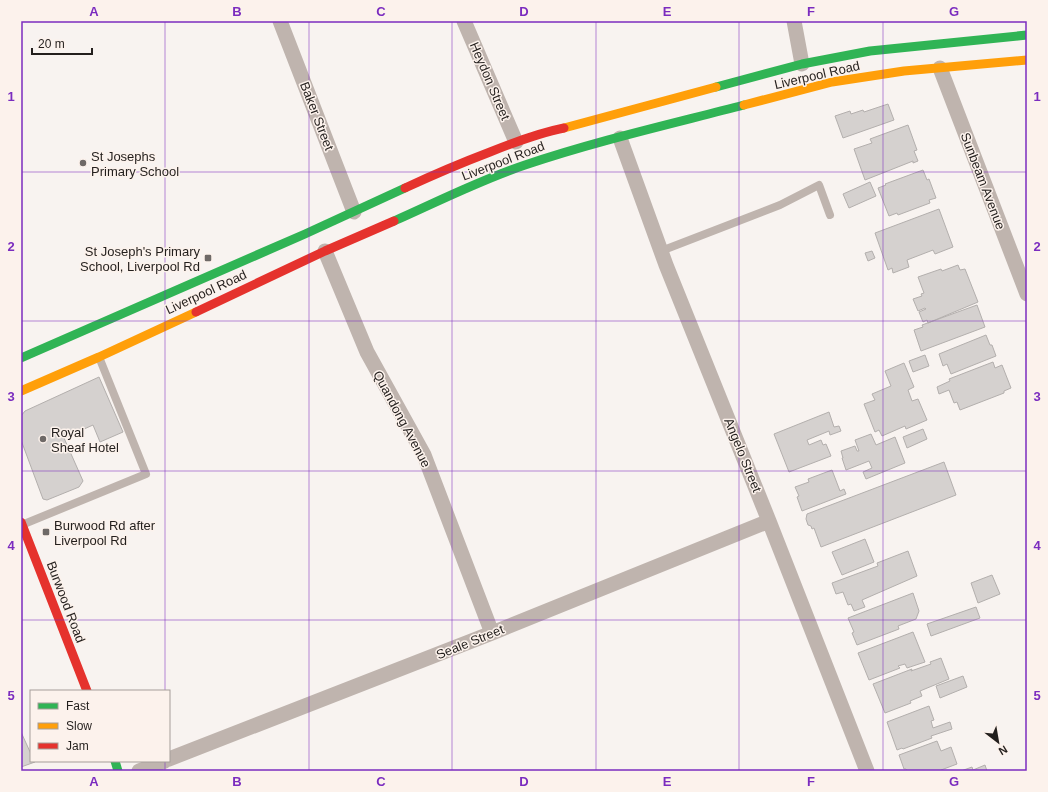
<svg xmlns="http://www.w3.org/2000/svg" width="1048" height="792" font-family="Helvetica,sans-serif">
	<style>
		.building { fill: #d5d1cf; stroke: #b3afad }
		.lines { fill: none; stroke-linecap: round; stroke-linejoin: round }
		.lane { stroke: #bfb4ae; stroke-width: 8 }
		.street { stroke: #bfb4ae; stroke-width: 15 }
		.fast { stroke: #30b455; stroke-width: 9 }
		.slow { stroke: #ff9f0a; stroke-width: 9 }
		.jam { stroke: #e5322d; stroke-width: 9 }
		.grid { fill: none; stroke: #7b2cbf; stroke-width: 1; stroke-opacity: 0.55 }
		.poi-dot { fill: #6e6967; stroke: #fcf2ec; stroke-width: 1.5 }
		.labels { text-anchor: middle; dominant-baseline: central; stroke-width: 3; stroke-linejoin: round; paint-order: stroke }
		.street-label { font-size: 13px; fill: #231f1d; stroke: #fcf2ec }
		.poi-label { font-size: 13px; fill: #231f1d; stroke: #fcf2ec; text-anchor: start }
		.neatline { fill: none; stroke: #7b2cbf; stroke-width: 1.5 }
		.grid-label { font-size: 13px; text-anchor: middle; font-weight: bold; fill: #7b2cbf }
	</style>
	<rect width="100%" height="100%" fill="#f8f3f0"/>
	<path class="building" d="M888,104L894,120L843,138L835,116L850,111L851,114L863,110L864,112Z
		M908,125L917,150L914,151L918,161L913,163V161L865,180L854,149L872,143L870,139Z
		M923,170L927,180L929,179L936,198L929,200L930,203L898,215L897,213L889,216L878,188L886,185L885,184Z
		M870,182L876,196L849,208L843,194Z
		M939,209L953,247L935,254L933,250L907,260L909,267L893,273L892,268L888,270L875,233Z
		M872,251L875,258L868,261L865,253Z
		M958,265L960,270L965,269L978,302L928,323L927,320L923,322L919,312L926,309L925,308L918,311L913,299L922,296L921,294L924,293L918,277L941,269L942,271Z
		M977,305L985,327L921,351L914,330L923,327L922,325Z
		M986,335L990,345H992L996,356L951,374L947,364L943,366L939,354Z
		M925,355L929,366L913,372L909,361Z
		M993,362L995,368L1002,365L1011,388L1004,391V393L960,410L957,402L954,403L949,390L939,394L937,387L950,381L949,379Z
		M904,363L914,387L908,390L912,401L918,399L927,420L906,429L905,426L882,436L879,430L875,432L864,404L875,400L872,394L891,386L885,371Z
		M99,377L123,432L100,442L93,425L64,438L83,481L79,487L47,500L43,499L21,440V416L25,411Z
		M829,412L834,427L839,426L841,431L830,435L829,431L807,440L809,445L821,440L823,445L826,444L831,456L789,472L774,434Z
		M923,429L927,439L907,448L903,437Z
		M871,434L876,445L895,437L905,463L866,479L863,472L872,468L869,461L846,470L842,458H843L841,451L855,446L857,451H859L855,440Z
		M944,462L956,495L821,547L814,528L812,529L811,526L808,525L806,519L807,514Z
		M832,470L840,491L844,489L846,494L802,511L797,497L799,496L795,487L809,482L808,479Z
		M865,539L874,562L842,575L832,552Z
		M908,551L917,576L862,600L865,607L854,611L851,604L848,605L843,592L836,594L832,583L878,566L877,563Z
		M992,575L1000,594L978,603L971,583Z
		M913,593L919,611L916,619L898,626L899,629L857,645L852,633L854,632L848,618Z
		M976,607L980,618L931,636L927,624Z
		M913,632L925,662L907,668L905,664L898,666L900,668L869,680L858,653Z
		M941,658L949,679L920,691L922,696L910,701L911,703L885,713L873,684L912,669L911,671L931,664L930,662Z
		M963,676L967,687L940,698L936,686Z
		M929,706L934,720L931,721L933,728L950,722L952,729L931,736L932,738L903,749L902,748L897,750L887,722Z
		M21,732L31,754V761H34L35,762L21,767Z
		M937,741L941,751L951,747L957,764L941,770V771H907L906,769H904L899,755Z
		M985,765L987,771H961L972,767L973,770Z"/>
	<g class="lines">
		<path class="lane" d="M661,251L780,205L819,185L830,215
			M24,524L146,474L99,357"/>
		<path class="street" d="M280,21L354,212
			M464,21L516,142
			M794,21L802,64
			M940,68L1027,294
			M620,138L666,265L769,521L867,771
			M325,251L367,352L424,455L492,633
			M169,759L492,633L769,521
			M139,771L165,761"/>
		<path class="fast" d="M716,87L802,64L870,51L1027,35
			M394,221C437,202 480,180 525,165C596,141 671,124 744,105
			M21,358L305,234L405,188
			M115,761L118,771"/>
		<path class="slow" d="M744,105L832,82L904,71L1027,60
			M564,128L716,87
			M21,391L99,357L196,312"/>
		<path class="jam" d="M405,188C433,175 461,163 490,152C515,142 539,133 564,128
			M196,312L325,251L394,221
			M21,522L87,691"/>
	</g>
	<path class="grid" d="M165,21V691M309,21V771M452,21V771M596,21V771M739,21V771M883,21V771M21,172H1027M21,321H1027M21,471H1027M21,620H1027M165,761V771"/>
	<g class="poi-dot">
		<circle cx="83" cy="163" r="4"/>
		<rect x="204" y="254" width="8" height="8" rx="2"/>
		<circle cx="43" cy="439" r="4"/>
		<rect x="42" y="528" width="8" height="8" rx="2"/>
	</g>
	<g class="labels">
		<g class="street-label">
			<text transform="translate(817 75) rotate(-13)">Liverpool Road</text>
			<text transform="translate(490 81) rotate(67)">Heydon Street</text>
			<text transform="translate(317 116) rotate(69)">Baker Street</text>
			<text transform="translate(503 161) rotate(-21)">Liverpool Road</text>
			<text transform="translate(983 181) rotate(69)">Sunbeam Avenue</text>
			<text transform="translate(206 292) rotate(-25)">Liverpool Road</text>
			<text transform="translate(402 419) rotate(62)">Quandong Avenue</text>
			<text transform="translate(743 455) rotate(68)">Angelo Street</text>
			<text transform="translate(66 602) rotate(69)">Burwood Road</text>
			<text transform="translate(470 642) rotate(-22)">Seale Street</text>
		</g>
		<g class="poi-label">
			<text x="91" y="156">St Josephs<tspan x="91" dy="15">Primary School</tspan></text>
			<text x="200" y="251" text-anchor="end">St Joseph's Primary<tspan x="200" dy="15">School, Liverpool Rd</tspan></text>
			<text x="51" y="432">Royal<tspan x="51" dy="15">Sheaf Hotel</tspan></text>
			<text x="54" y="525">Burwood Rd after<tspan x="54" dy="15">Liverpool Rd</tspan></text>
		</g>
	</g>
	<rect width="1048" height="792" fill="none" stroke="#fcf2ec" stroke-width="44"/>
	<rect x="30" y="690" width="140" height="72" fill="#fcf2ec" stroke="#a59e99"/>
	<rect x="38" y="703" width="20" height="6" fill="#30b455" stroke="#a59e99"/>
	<text x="66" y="710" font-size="12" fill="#231f1d">Fast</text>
	<rect x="38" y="723" width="20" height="6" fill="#ff9f0a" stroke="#a59e99"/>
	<text x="66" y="730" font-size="12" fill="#231f1d">Slow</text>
	<rect x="38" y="743" width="20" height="6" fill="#e5322d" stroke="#a59e99"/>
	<text x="66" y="750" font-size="12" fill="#231f1d">Jam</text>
	<g transform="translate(998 742) rotate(149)" stroke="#fcf2ec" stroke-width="3" paint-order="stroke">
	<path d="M0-3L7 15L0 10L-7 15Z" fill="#231f1d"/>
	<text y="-6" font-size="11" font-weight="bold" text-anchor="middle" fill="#231f1d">N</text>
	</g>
	<path d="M32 48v6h60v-6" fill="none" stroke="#231f1d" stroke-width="2"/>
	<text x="38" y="48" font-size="12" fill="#231f1d" stroke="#fcf2ec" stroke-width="3" paint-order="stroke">20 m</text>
	<rect x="22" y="22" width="1004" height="748" class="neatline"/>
	<g class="grid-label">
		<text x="94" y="16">A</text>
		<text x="237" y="16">B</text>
		<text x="381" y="16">C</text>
		<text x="524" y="16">D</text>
		<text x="667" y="16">E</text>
		<text x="811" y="16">F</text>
		<text x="954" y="16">G</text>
		<text x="11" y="101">1</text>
		<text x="1037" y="101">1</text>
		<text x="11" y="251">2</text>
		<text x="1037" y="251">2</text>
		<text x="11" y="401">3</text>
		<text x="1037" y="401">3</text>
		<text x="11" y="550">4</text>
		<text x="1037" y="550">4</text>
		<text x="11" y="700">5</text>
		<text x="1037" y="700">5</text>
		<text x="94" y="786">A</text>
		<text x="237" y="786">B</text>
		<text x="381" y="786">C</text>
		<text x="524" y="786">D</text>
		<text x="667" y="786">E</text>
		<text x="811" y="786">F</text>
		<text x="954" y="786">G</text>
	</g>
</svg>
